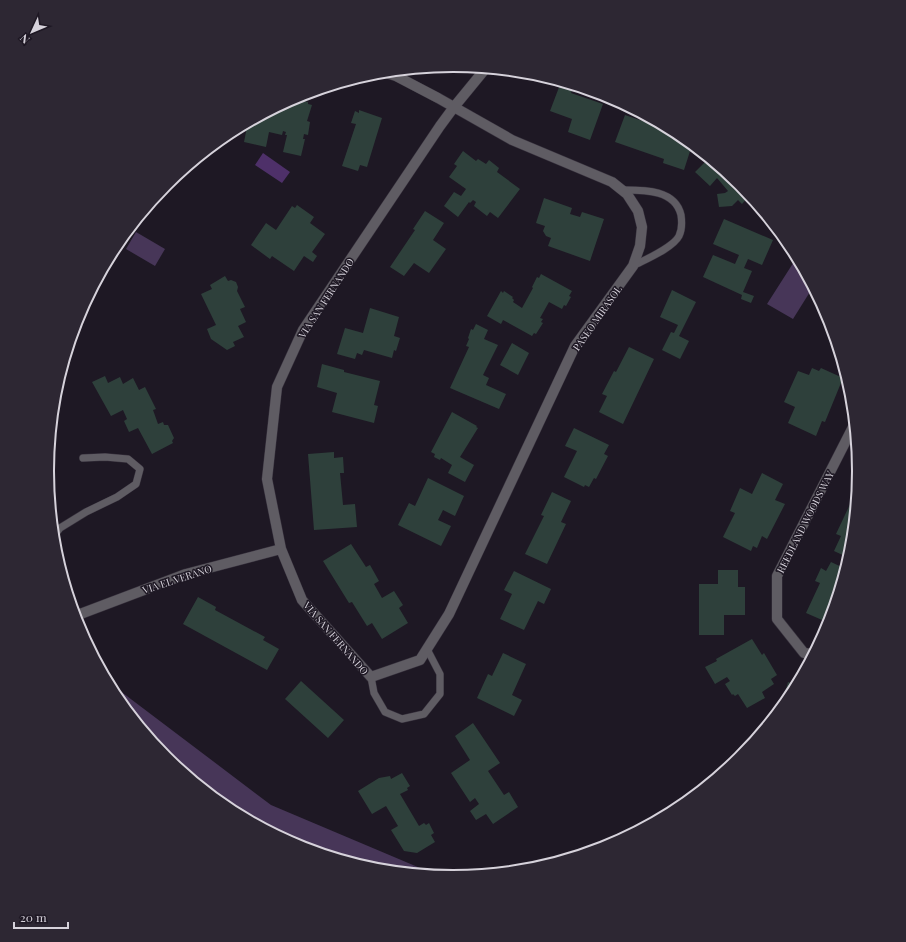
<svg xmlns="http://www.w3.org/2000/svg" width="906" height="942" font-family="'Playfair Display',serif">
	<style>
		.green { fill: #473658 }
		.water { fill: #4e3069 }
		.building { fill: #2e403b }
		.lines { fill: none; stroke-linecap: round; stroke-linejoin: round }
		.lane-casing { stroke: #38323e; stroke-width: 8 }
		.street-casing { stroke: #38323e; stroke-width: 11 }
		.lane { stroke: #5f5c63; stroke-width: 7 }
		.street { stroke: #5f5c63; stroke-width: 10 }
		.labels { text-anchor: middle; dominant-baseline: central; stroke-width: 3; stroke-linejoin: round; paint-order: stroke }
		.street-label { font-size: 10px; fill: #d6d2db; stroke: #1e1824 }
		.rim { fill: none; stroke: #d6d2db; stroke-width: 2 }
	</style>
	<rect width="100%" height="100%" fill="#1e1824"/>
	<path class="green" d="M136,232L165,249L155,266L126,249Z
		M797,257L813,287L793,319L767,304Z
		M107,681L271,805L439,876L374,869L297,846L227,808L166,758L115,696Z"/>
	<path class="water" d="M263,153L290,172L282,183L255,165Z"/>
	<path class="building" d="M561,82L574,86L571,93L603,104L590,140L568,132L572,119L550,111Z
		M294,99L308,102V104L312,105L307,121L310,122L308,135L304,134L303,139H305L301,156L283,152L287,135H285L286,132L283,131L282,135L269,132L266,147L244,142L248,122L281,105L292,107Z
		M359,110L382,118L367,167L360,165L358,171L342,166L356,124L351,123L355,111L359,113Z
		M625,115L678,133L692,145L684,170L663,163L664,159L615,142Z
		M463,151L476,161L478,159L486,164L489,160L499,168L497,172L520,189L498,218L490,212L487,216L474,206L476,202L473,200L470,203L469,202L458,217L444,206L454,192L461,196L466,189L449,177L457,166L454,164Z
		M709,158L740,184L750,195L742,204L738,200L732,206L719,207L717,194L725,193L728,191L717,178L710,186L695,172Z
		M544,198L572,208L570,214L580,217L582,212L604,219L590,261L548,246L551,238L546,236L543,231L545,226L536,223Z
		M297,205L314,217L310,223L325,234L312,252L317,256L313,262L304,256L294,271L272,256L270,259L251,245L266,223L276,230L292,206L295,208Z
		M425,211L444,223L433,240L446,249L429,273L414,263L404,276L390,267L415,230L413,229Z
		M724,219L773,240L762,265L748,259L744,268L752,271L743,292L754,296L751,303L741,299L742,295L703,277L713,255L735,264L739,255L713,244Z
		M541,274L572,291L569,296L571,297L566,306L564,305L562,309L549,302L540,318L543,319L541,322L543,323L536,334L534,333L532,336L503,320L501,324L487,316L501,291L503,293L504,291L513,297L512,298L514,300L513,302L522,308L533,288L532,287L537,277L539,278Z
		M225,276L228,281L231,280L236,282L238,287L237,291L245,307L240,309L246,322L238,326L244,337L233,342L235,346L227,350L211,339L207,329L216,325L201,294L212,289L210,285Z
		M672,290L696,302L679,336L689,341L680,359L662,350L671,332L674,333L678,325L660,317Z
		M370,308L399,317L394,336L400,338L396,351L394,350L392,358L364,350L362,355L357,353L355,359L337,354L345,328L363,333Z
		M476,324L488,330L484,339L498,345L483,375L489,378L486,385L506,394L499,409L450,388L469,347L466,346L469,339L468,338L471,329L473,330Z
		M512,343L529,353L518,375L500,365Z
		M629,347L654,359L623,424L599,412L607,396L602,394L614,371L616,372Z
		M322,364L344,370V372L380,381L374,405L378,406L374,423L332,412L337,393L317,387Z
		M812,368L819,371L821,368L843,378L825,422L822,421L816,436L788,423L795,407L784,402L798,371L809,375Z
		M105,376L108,383L120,377L123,384L133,378L139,390L145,387L156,409L153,410L158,424L163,422L164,425H168L174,438L172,441L173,443L152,454L138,428L129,432L124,421L127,419L123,410L111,416L92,382Z
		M452,412L477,426L476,427L478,428L460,457L474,465L465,482L448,473L452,465L441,458L440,460L434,457L435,454L431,452Z
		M574,428L609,445L604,454L608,456L596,479L594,478L589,487L585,485L584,487L564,477L577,451L565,446Z
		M334,452V458L343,457L344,473H340L343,505L355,504L357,527L314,530L308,454Z
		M762,473L783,484L775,500L785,504L767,539L762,536L757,548L753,546L751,551L723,537L735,513L730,511L740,488L752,494Z
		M428,478L464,496L455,516L443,510L438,520L451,526L441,546L398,525L409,503L415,506Z
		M552,492L571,501L561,522L566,524L547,564L525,554L544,516L541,515Z
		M852,500L856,502L851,550L849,558L834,551L841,536L836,534Z
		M351,544L366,567L370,565L379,581L374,584L382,598L394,591L403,605L399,608L408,623L382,639L372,623L367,626L352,602L349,603L323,561Z
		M831,562L846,569L829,623L806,613L820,583L815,581L821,568L826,571Z
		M718,570H738V587H745V615H724V635H699V584H718Z
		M514,571L551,589L544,604L538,601L524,630L500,619L512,594L504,590Z
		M198,597L216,607L215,610L265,637L263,640L279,649L267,670L183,624Z
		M752,639L762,655L764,653L777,675L771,679L774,684L762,692L765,698L747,708L738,694L735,696L733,694L732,695L725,684L730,681L727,677L715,684L705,667L717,661L716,659Z
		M503,653L526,664L512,695L522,700L514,716L477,698L488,674L492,676Z
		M301,681L344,720L328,738L285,699Z
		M788,682L797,685L790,697L782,706H781Z
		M473,723L500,763L488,771L504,795L509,792L518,807L493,824L486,814L476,820L470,811L479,804L475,798L470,802L451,773L470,760L455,736Z
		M402,773L410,786L407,788L408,790L400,794L419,826L424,823L426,825L429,823L434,833L431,835L435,842L417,853L404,851L391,830L398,826L386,806L372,814L358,791L379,778L390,776L391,779Z"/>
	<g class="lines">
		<g class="lane-casing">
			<path id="lane" d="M622,190C643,190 675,189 681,215C682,222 682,230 679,236C673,248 644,260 633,266
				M53,537L60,528L86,512L117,497L136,484L140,469L128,459L105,457L83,458
				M371,677L374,693L385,712L402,719L424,714L440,694V674L427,649"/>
		</g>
		<g class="street-casing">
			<path id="street" d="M384,72L396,76L438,98L512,140L612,182L627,194L638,211L642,227L640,246L633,266L575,346L449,614L420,660L371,677L302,600L281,549L267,479L277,387L303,330L440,126L454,107L486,68
				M75,616L186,574L281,549
				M813,654L804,653L777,619V576L854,425"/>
		</g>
		<use href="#lane" class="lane"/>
		<use href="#street" class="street"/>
	</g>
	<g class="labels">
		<g class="street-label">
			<text transform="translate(326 298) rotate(-57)">VIA SAN FERNANDO</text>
			<text transform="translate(597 318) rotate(-55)">PASEO MIRASOL</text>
			<text transform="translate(805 522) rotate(-63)">REEDLAND WOODS WAY</text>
			<text transform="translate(177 579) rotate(-18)">VIA EL VERANO</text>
			<text transform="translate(336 638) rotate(49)">VIA SAN FERNANDO</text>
		</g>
	</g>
	<path d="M0 0H906V942H0ZM54 471a399 399 0 1 1 798 0a399 399 0 1 1-798 0Z" fill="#2d2733" fill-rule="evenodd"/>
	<path class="rim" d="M54 471a399 399 0 1 1 798 0a399 399 0 1 1-798 0Z"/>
	<g transform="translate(32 32) rotate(226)" stroke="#1e1824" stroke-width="3" paint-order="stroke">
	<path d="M0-3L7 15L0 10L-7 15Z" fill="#d6d2db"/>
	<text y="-6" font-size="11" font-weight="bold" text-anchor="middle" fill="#d6d2db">N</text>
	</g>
	<path d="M14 922v6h54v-6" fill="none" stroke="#d6d2db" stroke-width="2"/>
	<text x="20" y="922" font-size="12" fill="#d6d2db" stroke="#1e1824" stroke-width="3" paint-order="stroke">20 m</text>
</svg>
